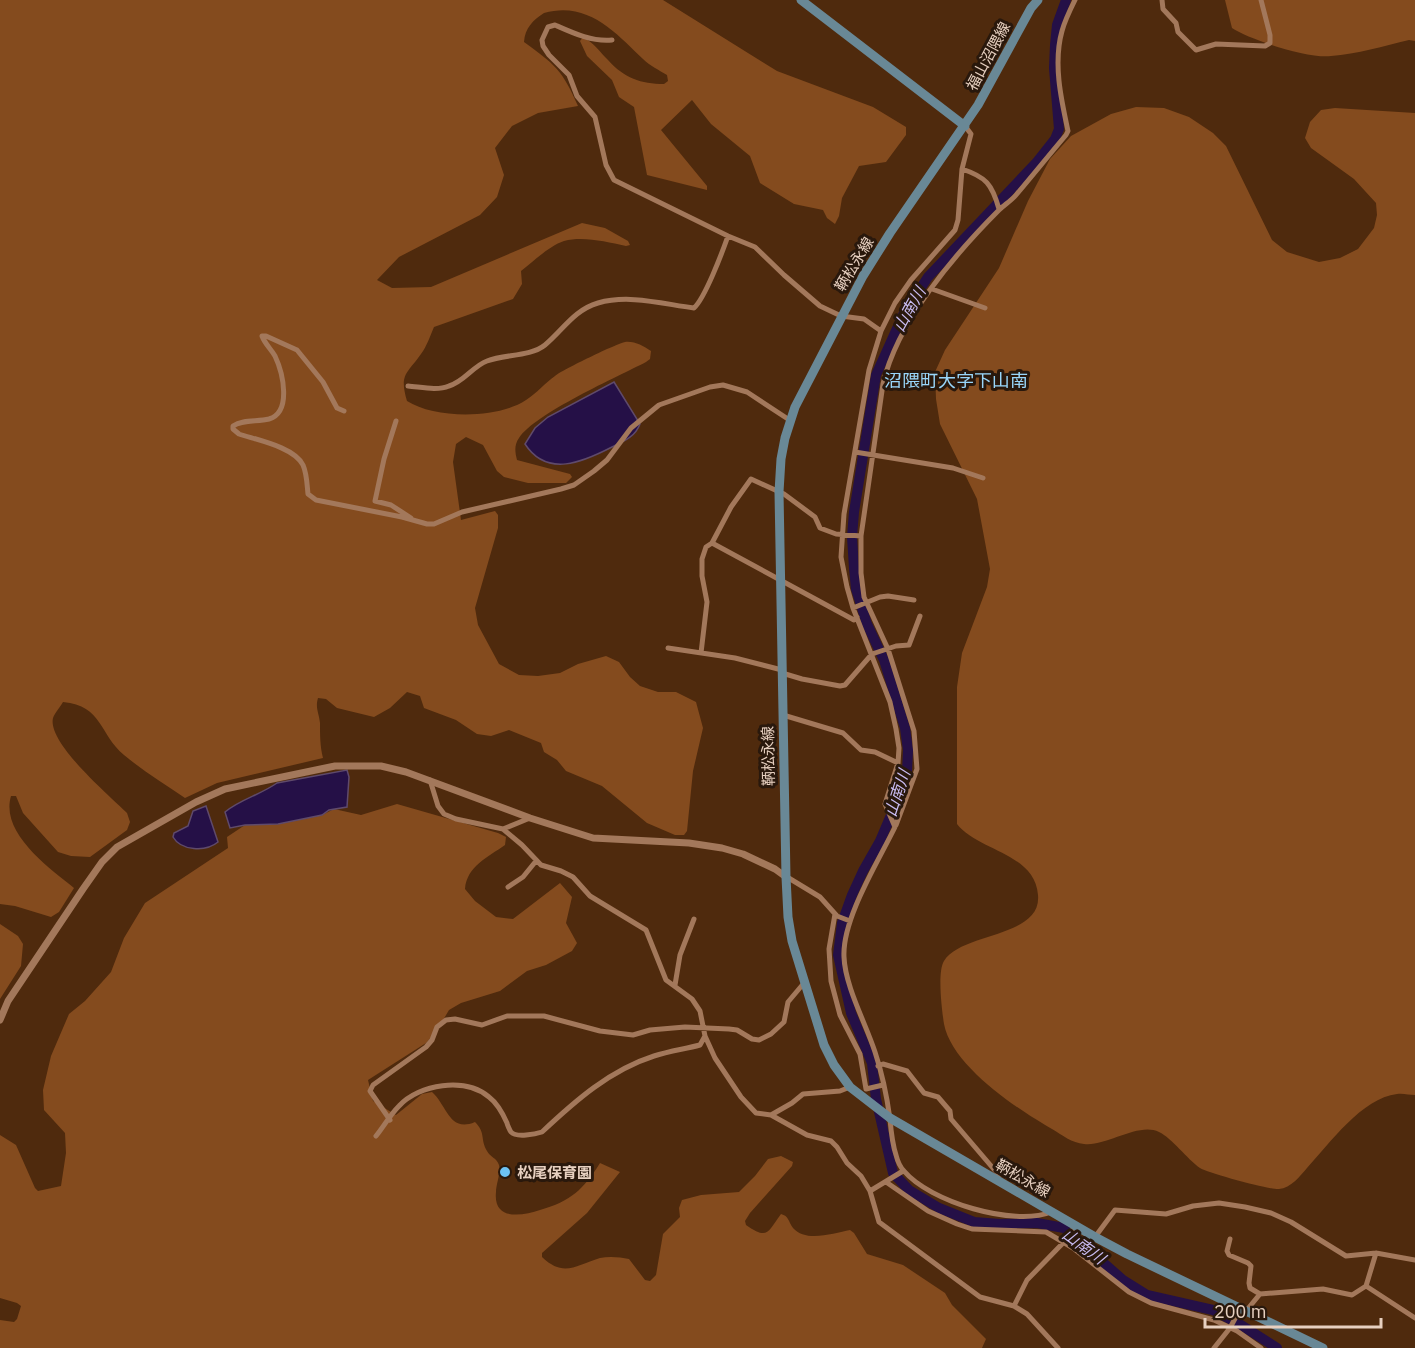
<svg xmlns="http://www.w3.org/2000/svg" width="1415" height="1348" font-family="'IBM Plex Sans','Noto Sans JP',sans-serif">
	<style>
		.forest { fill: #844b1e }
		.water { fill: #251047; stroke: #5f4a6b; stroke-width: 1.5 }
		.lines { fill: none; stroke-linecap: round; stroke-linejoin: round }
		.river { stroke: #251047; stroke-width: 10 }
		.minor { stroke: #a3785b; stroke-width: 5 }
		.tertiary { stroke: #a3785b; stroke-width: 7 }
		.primary { stroke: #698896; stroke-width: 9 }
		.poi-dot { fill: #6dc2f3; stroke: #29180c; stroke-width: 2 }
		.labels { text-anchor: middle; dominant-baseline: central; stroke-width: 6; stroke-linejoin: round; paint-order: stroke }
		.street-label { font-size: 15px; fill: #e7d0c0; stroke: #29180c }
		.poi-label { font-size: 15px; font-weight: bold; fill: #e7d0c0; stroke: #29180c; text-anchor: start }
		.water-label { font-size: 16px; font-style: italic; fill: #c8bcf2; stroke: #29180c }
		.quarter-label { font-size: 18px; fill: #99d6fa; stroke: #29180c }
	</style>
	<rect width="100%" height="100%" fill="#4f2a0d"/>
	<path class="forest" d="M0,0H663L777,71L873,107L906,127V135L886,162L859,166L842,198L839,216L835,224L827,218L823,210L794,204L760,183L750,156L711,124L692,100L661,130L707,186V190L647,175L634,107L619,97L612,80L587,56L580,41L583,37C594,43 600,52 608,60C624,78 641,84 664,84L668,81L667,75C659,70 650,66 643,59C617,34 588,0 544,13C533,20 525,28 524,42C555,65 562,69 578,106L538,113L512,126L495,148L504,175L497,197L480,215L399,257L377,280L392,288L431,287L582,223L605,228L628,241L630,245L626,246C606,242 584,236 564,241C549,246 534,261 521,271L522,284L513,299L434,327C430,336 427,346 421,354C407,374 399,374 407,401C435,419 498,419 526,400C537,393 545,383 555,376C562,370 618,343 625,342C635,341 643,346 651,351L650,359L646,362C619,376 534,414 519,438C514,445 515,452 517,460L570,474L572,477L566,483H528L504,477L497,471L483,445L466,437L456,444L453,462L461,520L495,511L498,515V528L475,608L478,625L499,664L519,675L538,676L560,673L578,664L606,656L619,662L630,677L640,686L658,692H676L696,702L703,728L693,771L687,831L684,835H675L647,823L602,786L566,771L557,760L544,752L541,743L509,730L491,736L477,734L456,720L424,708L420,696L407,692L390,708L374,717L337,708L326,699L318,698C315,708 319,713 320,723C320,735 320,746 323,758L217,783L185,798C165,784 143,771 124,755C99,734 103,706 63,702C60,707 55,713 53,718C47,743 110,796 127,813L130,822L127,830L90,857L71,856L58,852L23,813L16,796H11C0,833 49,868 74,888L59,912L51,917L15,906L0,904Z
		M1225,0H1415V41L1409,40C1384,46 1357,54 1331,56C1310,59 1250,40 1232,28Z
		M1136,107L1164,108L1189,117L1213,133L1226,146L1272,240L1287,252L1319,262L1340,258L1358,249L1374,228L1377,215L1376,203L1354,179L1311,148L1305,138L1310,122L1321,110L1335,108L1415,113V1095C1409,1095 1403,1093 1397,1094C1362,1098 1330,1143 1307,1168C1300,1176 1291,1188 1279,1189C1270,1190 1208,1173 1200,1168C1187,1159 1172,1138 1159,1132C1138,1122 1106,1147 1084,1144C1072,1143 1062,1135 1052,1129C1017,1109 952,1066 944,1024C942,1011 937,972 944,961C962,932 1042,938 1038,895C1035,853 978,851 957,824V687L962,653L987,587L990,569L977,499L940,424L936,399L935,372L945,350L999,268L1028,201L1050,159L1071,136L1111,114Z
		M397,804L498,833L506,837L505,845C488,857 467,866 465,889L475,901L496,917L513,919L560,883L572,897L566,923L577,943L572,951L546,965L527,971L500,991L461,1003L449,1010L436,1032L426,1043L368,1080L373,1101L396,1115L422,1094L432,1092C447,1105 449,1133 475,1122C486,1133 480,1139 487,1151C490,1157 497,1158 499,1165C501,1173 496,1184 496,1192C493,1221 522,1216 540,1210C571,1201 583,1190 600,1163L620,1172L587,1213L542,1253V1257C564,1278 576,1265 600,1258C609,1256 620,1257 629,1259L645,1280L650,1281L656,1275L663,1234L680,1217L679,1208L682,1200L701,1195L739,1192L755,1176L768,1159L781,1156L793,1162L792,1166L750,1213L745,1221L746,1225C768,1240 767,1233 781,1214C789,1216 788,1221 793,1228C806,1243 834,1233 850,1230L854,1233L867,1254L903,1265L945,1293L952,1305L986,1339L982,1348H0V1320L14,1322L17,1319L21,1306L17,1303L0,1298V1135L16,1145L35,1188L38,1191L61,1186L66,1153L65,1133L44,1110L43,1090L51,1056L69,1014L85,1001L111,972L124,938L145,903L228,848L227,837L245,825L278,824L322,815L334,809L361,815Z
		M0,924L18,936L23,944L21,966L0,999Z"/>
	<path class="water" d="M614,382L640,424C635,437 624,441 612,447C583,462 547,478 525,444L535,428L548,417Z
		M347,770L349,777L347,807L329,810L322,815L278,824L245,825L230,828L225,812C241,799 260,795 277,783Z
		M206,806L218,842C206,852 181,851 173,837L174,833L188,826L193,811Z"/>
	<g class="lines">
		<path class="river" d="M1066,0L1057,25L1055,45L1054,68L1059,129L1055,139L1036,163L928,277L903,315L876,375L854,512L852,537L854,568L856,589L867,624L884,660L905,728L908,750L907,772L900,794L880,841L863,871L852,895L842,923L838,955L851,1013L872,1063L876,1099L893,1173L909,1190L939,1208L974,1222L1000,1224L1037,1223L1064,1228L1123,1280L1147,1295L1213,1310L1241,1325L1277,1348"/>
		<path class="minor" d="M1162,0L1163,9L1176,23L1178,32L1196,50L1216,44L1265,46L1270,43V35L1261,0
			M612,40C592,42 573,33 555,25L548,27L542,40L543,46L549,55L569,75L577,96L595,117L606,165L614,180L728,236L755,247L784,275L820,306L841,316L864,319L881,331
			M965,126L971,134L962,169L958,220L955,230L911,280L895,303L881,331L869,370L844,514L841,557L847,587L853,608L890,702L896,729L899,748L898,763L885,804L895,827C878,862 842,919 844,957C845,986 866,1024 875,1052C882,1073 887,1097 890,1119C891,1131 892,1143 896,1155C897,1159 900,1167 904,1171C930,1202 1014,1227 1051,1212
			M962,169C986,177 992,184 999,209
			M932,289L985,308
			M408,386C421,387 437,391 449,386C464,382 473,366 487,361C504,354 530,357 545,345C563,330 574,310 598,303C629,294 663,304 694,308C705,298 722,253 728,236
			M344,411L337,408L323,382L297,350L266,336H262C265,344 271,349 275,356C283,373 292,412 269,419C257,422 243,419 233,426V429L239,434C257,440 294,447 303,465C307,474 307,485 308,494L316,500L402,517L427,524H434L462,512L561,489L574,485L594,471L607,460L631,428L659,405L710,387L723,385L747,392L791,421
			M396,421L384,459L375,501L391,505L411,518
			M855,452L953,468L983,478
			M712,543L854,620L857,617
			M853,608L880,597L888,596L914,600
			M668,648L735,658L782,670
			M701,653L707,602L702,576V559L706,547L712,543L731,507L751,479L784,494L815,517L820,528L836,534L861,536
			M782,673L802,679L840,686L845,685L872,654L896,646L909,645L920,616
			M783,715L843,733L861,750L875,752L898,763
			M430,780L438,806L444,814L456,819L503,829L522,845L541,865L561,871L573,877L590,896L646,930L666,980L692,999L700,1011L705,1036L715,1058L741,1097L756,1113L771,1115L807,1135L831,1141L837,1147L847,1163L861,1176L870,1191L879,1222L980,1297L1014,1306L1027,1314L1058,1348
			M896,825L917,769L914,731L888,649L864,597L861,573V536L883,384C897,322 954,255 999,210C1004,205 1011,201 1016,195C1033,175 1049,155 1066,135L1068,131C1061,99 1053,63 1062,31C1065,20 1070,10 1075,0
			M503,829L530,818
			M787,877L820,897L837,916L850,921
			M508,887L523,877L536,861
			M835,914L829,949L831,981L840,1015L860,1054L866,1089L883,1085
			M675,985L680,955L694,919
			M878,1066L883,1064L907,1071L924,1093L938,1097L950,1111L951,1119L998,1174V1181
			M771,1115L792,1103L803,1094L840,1091L850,1087
			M390,1120L370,1091L373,1085L426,1047L432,1040L437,1027L446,1020L455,1019L482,1025L507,1016H544L600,1031L633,1035L650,1030L685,1027L729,1029L737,1030L752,1039L759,1040L771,1034L784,1022L788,1002L804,983
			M376,1136C384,1126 390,1115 399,1106C419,1084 465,1077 489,1097C497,1103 503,1114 507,1123C507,1124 510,1131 511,1132C516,1138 536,1134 542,1132C575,1101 610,1070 654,1056C669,1051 685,1049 700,1045L705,1036
			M886,1182L928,1211L957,1224L972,1229L1046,1232L1073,1248L1129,1292L1151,1303L1214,1320L1237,1331L1261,1348
			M870,1191L903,1171
			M1095,1237L1115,1210L1166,1214L1193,1206L1219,1203L1245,1207L1271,1213L1291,1222L1346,1256L1376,1253L1415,1260
			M1230,1239L1227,1251L1229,1255L1248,1263L1251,1266L1249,1283L1250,1288L1260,1294
			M1366,1286L1415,1318
			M1014,1306L1027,1280L1063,1243L1075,1226
			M1246,1311L1260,1294L1323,1289L1352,1295L1366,1286L1376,1253
			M1214,1348L1230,1328L1240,1309"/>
		<path class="tertiary" d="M0,1020L8,1001L83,889L102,862L117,847L196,802L225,789L335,766H381L406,772L530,818L593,838L689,843L722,848L743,854L775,869L786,877"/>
		<path class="primary" d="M801,0L965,126
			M1038,0L1031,8L978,105L890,233L863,276L795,407L785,438L781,459L779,492L786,877L788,917L792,941L824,1045L834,1065L850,1087L890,1118L1095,1237L1127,1254L1323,1348"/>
	</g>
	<circle class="poi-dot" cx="505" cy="1172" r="6"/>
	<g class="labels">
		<g class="street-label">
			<text transform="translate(988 56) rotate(-62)">福山沼隈線</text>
			<text transform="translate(854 264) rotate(-59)">鞆松永線</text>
			<text transform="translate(768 756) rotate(-91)">鞆松永線</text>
			<text transform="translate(1023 1178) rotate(30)">鞆松永線</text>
		</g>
		<g class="poi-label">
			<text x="517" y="1172">松尾保育園</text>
		</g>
		<g class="water-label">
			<text transform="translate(909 309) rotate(-61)">山南川</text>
			<text transform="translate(897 793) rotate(-72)">山南川</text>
			<text transform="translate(1084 1246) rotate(36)">山南川</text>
		</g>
		<g class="quarter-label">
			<text x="956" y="380">沼隈町大字下山南</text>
		</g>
	</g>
	<path d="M1205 1318v9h176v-9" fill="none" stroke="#e7d0c0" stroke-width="3"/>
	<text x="1214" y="1318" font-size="18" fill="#e7d0c0" stroke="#29180c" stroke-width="4.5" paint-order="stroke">200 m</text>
</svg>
